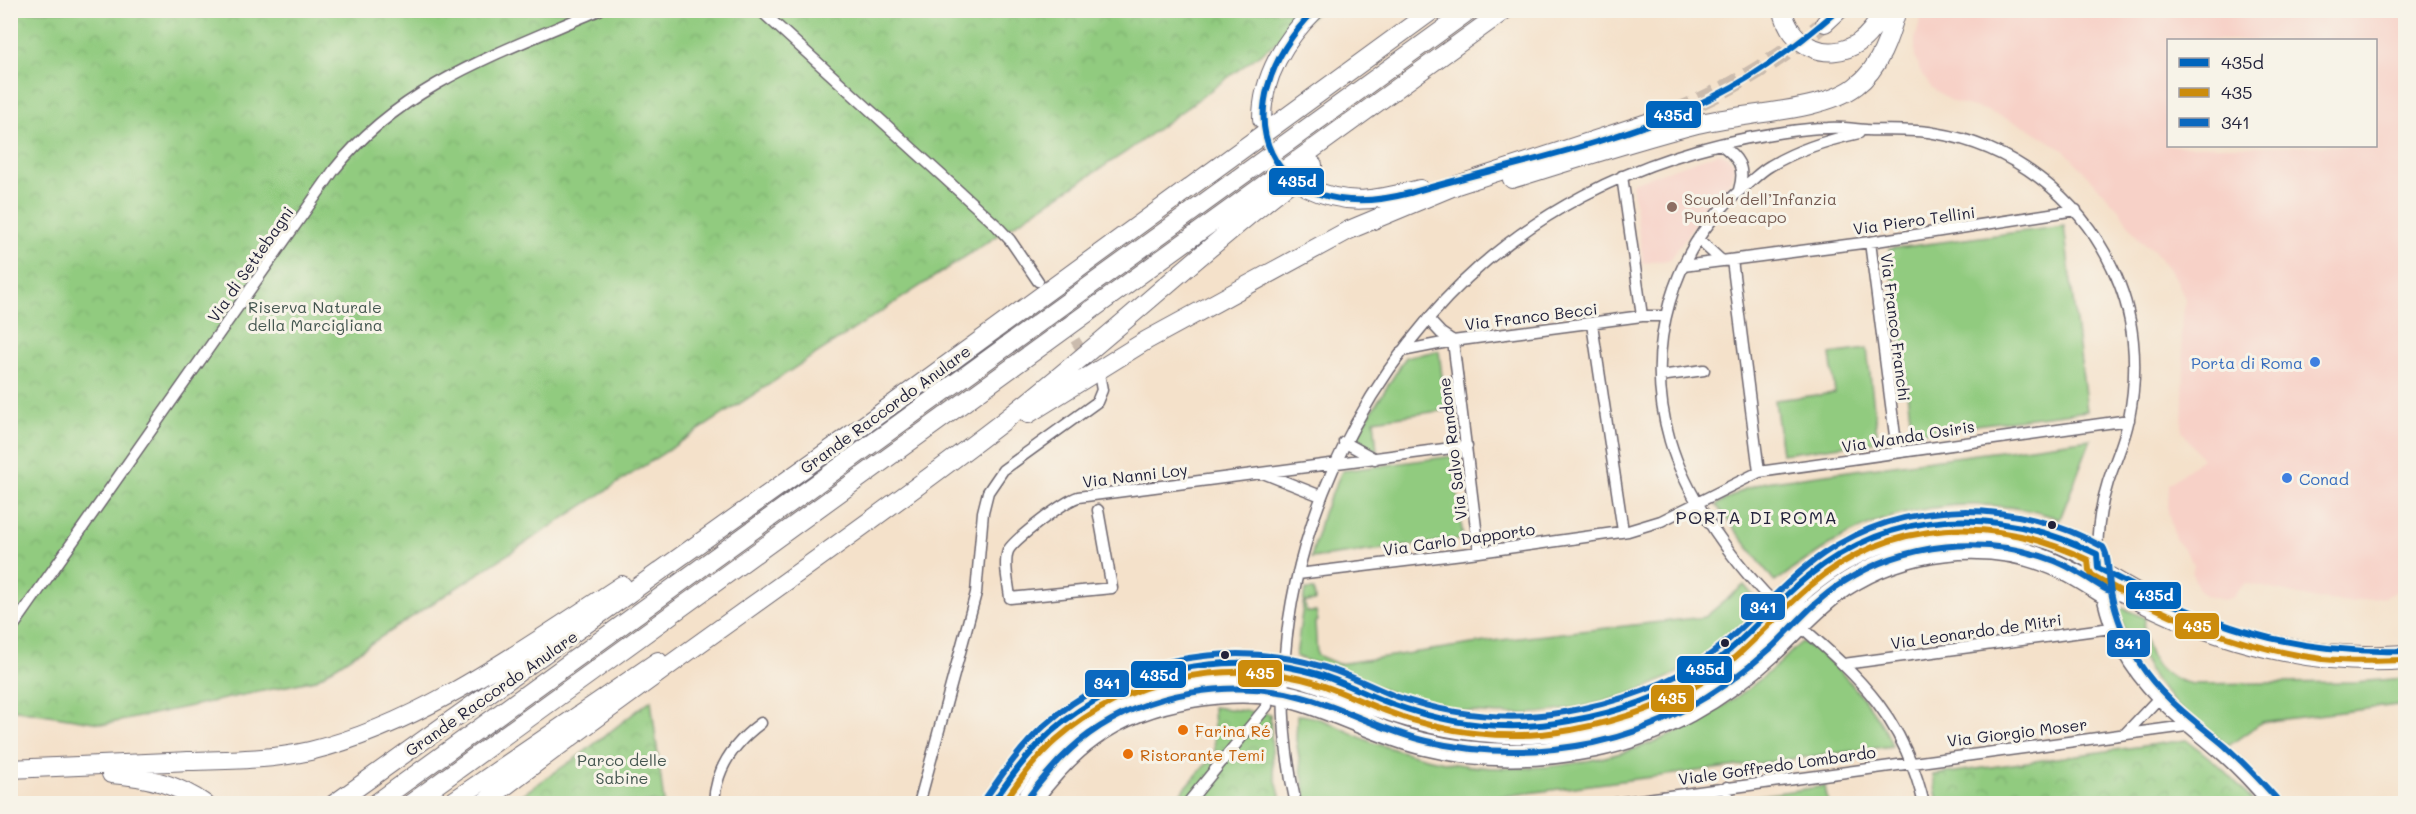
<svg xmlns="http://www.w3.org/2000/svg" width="2416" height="814" font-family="Mali,sans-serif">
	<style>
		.built { fill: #f7d1c7; fill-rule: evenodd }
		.grass { fill: #91cb7f; stroke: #5a765d; stroke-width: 1.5 }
		.park { fill: url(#park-crowns); stroke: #5a765d; stroke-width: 1.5 }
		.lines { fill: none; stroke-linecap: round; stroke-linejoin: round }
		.minor-tunnel { stroke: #cabbad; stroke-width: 10; stroke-dasharray: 10 5; stroke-linecap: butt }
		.motorway-tunnel { stroke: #cabbad; stroke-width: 18; stroke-dasharray: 18 9; stroke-linecap: butt }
		.minor-casing { stroke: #6c656d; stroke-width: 13 }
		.tertiary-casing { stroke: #6c656d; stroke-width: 14 }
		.motorway-casing { stroke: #6c656d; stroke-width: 20 }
		.minor { stroke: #fff; stroke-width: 10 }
		.tertiary { stroke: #fff; stroke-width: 12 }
		.motorway { stroke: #fff; stroke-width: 18 }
		.bus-1-casing { stroke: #f7f3e8; stroke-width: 10 }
		.bus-2-casing { stroke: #f7f3e8; stroke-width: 10 }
		.bus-3-casing { stroke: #f7f3e8; stroke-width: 10 }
		.bus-1 { stroke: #0065bd; stroke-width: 6 }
		.bus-2 { stroke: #cc8c0c; stroke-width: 6 }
		.bus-3 { stroke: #0c69bf; stroke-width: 6 }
		.education-dot { fill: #8d6e63; stroke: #f7f3e8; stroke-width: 2 }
		.shop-dot { fill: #3f7fe0; stroke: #f7f3e8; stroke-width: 2 }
		.bus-dot { fill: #22223b; stroke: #f7f3e8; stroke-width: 2 }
		.food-dot { fill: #e8710a; stroke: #f7f3e8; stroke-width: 2 }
		.labels { text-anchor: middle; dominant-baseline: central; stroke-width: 6; stroke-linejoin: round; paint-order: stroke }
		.education-label { font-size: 16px; fill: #785e54; stroke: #f7f3e8; text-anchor: start }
		.street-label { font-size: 16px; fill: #22223b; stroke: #f7f3e8 }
		.park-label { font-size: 16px; fill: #43554f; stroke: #f7f3e8 }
		.shop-label { font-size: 16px; fill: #366cbe; stroke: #f7f3e8; text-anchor: end }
		.food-label { font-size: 16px; fill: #c56008; stroke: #f7f3e8; text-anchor: start }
		.neighbourhood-label { font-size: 18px; letter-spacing: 1.5px; fill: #22223b; stroke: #f7f3e8 }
		.line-badge { stroke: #f7f3e8; stroke-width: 2 }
		.badge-label { font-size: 16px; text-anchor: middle; font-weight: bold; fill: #fff }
	</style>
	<defs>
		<pattern id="park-crowns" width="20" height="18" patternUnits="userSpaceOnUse" patternTransform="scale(1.5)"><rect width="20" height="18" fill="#91cb7f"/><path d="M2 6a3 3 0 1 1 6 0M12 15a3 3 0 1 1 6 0" fill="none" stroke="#7dae6f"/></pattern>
	</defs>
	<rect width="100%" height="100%" fill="#f7f3e8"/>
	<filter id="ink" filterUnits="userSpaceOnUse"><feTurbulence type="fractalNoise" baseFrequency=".0167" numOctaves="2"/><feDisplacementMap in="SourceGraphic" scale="12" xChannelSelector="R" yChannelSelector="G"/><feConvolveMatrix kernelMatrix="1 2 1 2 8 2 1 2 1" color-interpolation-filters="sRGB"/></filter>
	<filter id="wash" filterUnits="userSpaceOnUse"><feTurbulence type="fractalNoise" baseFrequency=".008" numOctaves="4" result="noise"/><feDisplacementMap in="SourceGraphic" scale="24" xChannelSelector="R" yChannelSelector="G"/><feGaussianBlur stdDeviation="1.35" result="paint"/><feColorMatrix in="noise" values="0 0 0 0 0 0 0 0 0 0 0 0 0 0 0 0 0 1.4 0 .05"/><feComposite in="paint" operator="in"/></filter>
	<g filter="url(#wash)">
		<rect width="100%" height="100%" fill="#f4e1ca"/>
		<path class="built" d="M1923,11H2405V587L2385,597L2351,602L2317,599L2245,583L2233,597L2224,600L2206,596L2199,590L2192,573L2194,564L2175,539L2168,512L2169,484L2202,459L2182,431L2184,367L2181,335L2185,299L2176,279L2153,249L2140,241L2120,211L2065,151L2027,127L1982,109L1953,102L1931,87L1921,73L1915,58V39ZM2168,40H2376V146H2168Z
			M1719,153L1727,156L1734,163L1733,176L1725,189L1693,226L1670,260L1643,263L1632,183Z"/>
		<path class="grass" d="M2064,226L2087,411L1912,433L1889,249Z
			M1867,349L1878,441L1782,454L1775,400L1835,393L1830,354Z
			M1439,351L1446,410L1374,420L1377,451L1354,439L1406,357Z
			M2091,439L2060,519C1991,495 1914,502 1849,534C1823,547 1799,565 1775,582L1716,505L1745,489L1765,482Z
			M1453,456L1463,539L1311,558L1323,513L1342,471Z
			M1744,585L1762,606C1748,619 1734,634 1719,646C1631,712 1511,731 1406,698C1386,692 1366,682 1347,673C1331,666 1311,664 1296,656L1305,590H1314L1315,601L1305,602L1306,612H1316L1318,621L1315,622L1317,655L1338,664L1492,641L1705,617Z
			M2120,607L2145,618C2141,653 2159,678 2193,684L2355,682L2405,678V704L2262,722L2228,746L2177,706L2155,680L2125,630L2119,614Z
			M1802,642C1831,654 1882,716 1892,746L1451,803H1307L1296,740L1297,715C1321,715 1347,732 1369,741C1388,748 1407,753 1426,758C1522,782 1637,763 1720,708C1739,696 1758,682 1775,667C1785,660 1792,649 1802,642Z
			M1825,786L1828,803H1737L1736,799Z"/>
		<path class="park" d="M10,11H1319L1126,152L315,680L106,724L11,709Z
			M651,700L664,803H510L580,755Z
			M1213,707L1270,714L1273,769L1282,803L1171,804L1215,754Z
			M2186,740C2212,758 2235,779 2254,803H1938L1933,775Z"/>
	</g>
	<g filter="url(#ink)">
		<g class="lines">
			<path class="minor-tunnel" d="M1043,289L1087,359"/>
			<path class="motorway-tunnel" d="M1262,119C1264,146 1274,165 1295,181
				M1650,122C1714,99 1771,66 1825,23"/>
			<g class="minor-casing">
				<path id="minor" d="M760,10L995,224L1010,240L1038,281
					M1720,144C1738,157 1746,167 1739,190
					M1622,176L1642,316
					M1698,239L1722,261
					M1870,242L1897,451
					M1732,260L1759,472
					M1683,266L1870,242L2076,210
					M1428,319L1441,333L1453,341
					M1592,324L1623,531
					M1453,341L1479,552
					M1402,351L1453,341L1642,316H1665
					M1660,376L1704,370
					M1344,442L1375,459
					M1263,473L1321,496
					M1098,510L1112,588L1010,598C1009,585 1003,564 1008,551C1013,540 1065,501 1078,497L1467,446
					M1298,574L1479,552L1628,531L1661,521L1759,472L2129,420
					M1782,610C1737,569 1687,499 1670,441C1643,348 1671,248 1745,186C1754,179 1761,171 1770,166C1798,149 1828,140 1859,133
					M1798,624C1862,679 1904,719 1924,804
					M10,631L334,170C401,85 502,52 599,10
					M1844,664L2111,628
					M2126,733L2157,700
					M1727,787L1729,804
					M714,804C715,769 734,743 761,723
					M919,804L976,593L983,512L988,492L1003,470L1097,402L1102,390L1100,379
					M992,804C1057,693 1181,641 1305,671C1335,678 1363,693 1392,704C1448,725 1509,732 1568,721C1615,712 1661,698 1701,672C1742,646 1770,608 1807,577C1867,526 1953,508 2028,527C2053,533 2075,543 2097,554
					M1034,804C1052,780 1072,757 1096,740C1147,702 1240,687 1301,706C1343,719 1381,740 1424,750C1480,764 1538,763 1595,752C1662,739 1726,701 1776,655C1799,634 1820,609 1846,591C1905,552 1985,542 2051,569C2069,576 2085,587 2102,598
					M1187,804L1267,706
					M1296,804C1256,632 1316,449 1429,318C1515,217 1640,154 1771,134C1790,131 1809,128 1828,128C1841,127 1854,129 1867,130C1890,131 1912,129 1934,133C2012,145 2079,197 2112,267C2135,313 2139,368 2129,418C2125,440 2115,461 2108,482C2090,538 2095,600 2122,651C2146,696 2185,723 2222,755C2239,770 2254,786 2269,804
					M1610,804L2186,726"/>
			</g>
			<g class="tertiary-casing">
				<path id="tertiary" d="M1004,804C1057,724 1134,678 1230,675C1248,674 1266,674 1284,677C1317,683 1347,699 1378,711C1441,734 1509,744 1576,732C1623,724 1672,706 1711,678C1730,664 1748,650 1765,634C1780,620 1793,604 1809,590C1854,552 1913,529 1973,531C1998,532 2025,534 2049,543C2087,557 2122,582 2158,600C2235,638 2320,657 2406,651
					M1019,804C1083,709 1195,664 1306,696C1333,703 1358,716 1384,727C1435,746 1494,754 1549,748C1619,740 1682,714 1738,672C1763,654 1782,630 1805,610C1855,564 1917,538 1986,542C2043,545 2091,580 2140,605C2221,646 2315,670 2406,663"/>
			</g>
			<g class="motorway-casing">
				<path id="motorway" d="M1783,10C1789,46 1828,63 1858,43C1870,35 1877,22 1885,10
					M1825,23L1839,10
					M1262,119C1262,77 1285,39 1315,10
					M1512,179C1573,160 1635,140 1697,124C1741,113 1823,112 1856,86C1880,68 1889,38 1897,10
					M1306,187C1348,207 1377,200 1420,189
					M1028,414L1147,340L1349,230L1457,185L1650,122
					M10,769C70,766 129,764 188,761C228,760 271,760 310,751C422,724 527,647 622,585
					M111,774C144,776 177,784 205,804
					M334,804L845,439L1433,10
					M375,804L1470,10
					M410,804L1505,10
					M449,804L658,661
					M482,804C650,674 828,556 996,427C1105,343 1204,247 1313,165"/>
			</g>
			<use href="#minor" class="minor"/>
			<use href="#tertiary" class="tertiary"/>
			<use href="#motorway" class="motorway"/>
			<g class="bus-1-casing">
				<path id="bus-1" d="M1315,10C1216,110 1267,231 1410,193C1512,163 1619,144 1715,96C1760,74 1800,43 1838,10
					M992,804C1010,778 1028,753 1051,732C1122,670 1227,647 1318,674C1343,682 1367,695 1392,704C1449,725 1509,732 1569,721C1615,713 1662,698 1701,672C1741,646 1770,607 1807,577C1895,506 1999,506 2097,554L2098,568C2203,623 2285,655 2406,651"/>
			</g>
			<g class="bus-2-casing">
				<path id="bus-2" d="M1003,804C1019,780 1036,757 1057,739C1126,679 1225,657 1313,682C1338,690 1362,702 1386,711C1445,734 1509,741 1571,730C1618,721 1666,706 1707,679C1746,653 1775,616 1810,586C1891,517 1996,515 2088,560L2089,570L2092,575C2162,616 2242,649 2323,659C2351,662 2378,661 2406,660"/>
			</g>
			<g class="bus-3-casing">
				<path id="bus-3" d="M985,799C1003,773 1020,748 1044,726C1116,660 1226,638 1320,666C1346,673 1370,686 1395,696C1455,717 1518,723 1580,709C1633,698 1685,678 1726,642C1759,613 1787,579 1823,554C1905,497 2018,499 2103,547C2110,558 2108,579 2111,592C2116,617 2126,642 2140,664C2162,698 2194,720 2225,746C2243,762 2260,780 2276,798
					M1027,799C1045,775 1065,751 1089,734C1148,692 1232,678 1302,697C1344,708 1383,731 1426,741C1481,754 1538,754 1593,743C1660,729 1721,693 1771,648C1794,626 1815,600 1842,583C1905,542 1985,534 2055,561C2073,568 2090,580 2107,590"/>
			</g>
			<use href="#bus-1" class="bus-1"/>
			<use href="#bus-2" class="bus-2"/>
			<use href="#bus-3" class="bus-3"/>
		</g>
	</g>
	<circle class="education-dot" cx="1672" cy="207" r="6"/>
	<g class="shop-dot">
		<circle cx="2315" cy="362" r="6"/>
		<circle cx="2287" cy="478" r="6"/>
	</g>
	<g class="bus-dot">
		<circle cx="2052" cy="525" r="5"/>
		<circle cx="1725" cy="643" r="5"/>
		<circle cx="1225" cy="655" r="5"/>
	</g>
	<g class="food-dot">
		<circle cx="1183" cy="730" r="6"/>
		<circle cx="1128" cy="754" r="6"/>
	</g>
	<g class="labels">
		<g class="education-label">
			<text x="1684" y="198">Scuola dell’Infanzia<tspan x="1684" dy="18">Puntoeacapo</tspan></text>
		</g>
		<g class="street-label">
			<text transform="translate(1914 220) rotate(-8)">Via Piero Tellini</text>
			<text transform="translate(250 264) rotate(-55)">Via di Settebagni</text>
			<text transform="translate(1531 316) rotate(-7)">Via Franco Becci</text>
			<text transform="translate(1896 327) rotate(83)">Via Franco Franchi</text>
			<text transform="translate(885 409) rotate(-36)">Grande Raccordo Anulare</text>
			<text transform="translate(1908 436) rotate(-9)">Via Wanda Osiris</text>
			<text transform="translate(1452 449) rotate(-97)">Via Salvo Randone</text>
			<text transform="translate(1135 475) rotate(-7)">Via Nanni Loy</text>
			<text transform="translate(1459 539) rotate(-8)">Via Carlo Dapporto</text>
			<text transform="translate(1976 631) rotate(-8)">Via Leonardo de Mitri</text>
			<text transform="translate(491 693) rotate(-35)">Grande Raccordo Anulare</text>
			<text transform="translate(2017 732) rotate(-7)">Via Giorgio Moser</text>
			<text transform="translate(1777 765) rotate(-8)">Viale Goffredo Lombardo</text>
		</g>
		<g class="park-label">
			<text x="315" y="306">Riserva Naturale<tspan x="315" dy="18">della Marcigliana</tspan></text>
			<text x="622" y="759">Parco delle<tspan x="622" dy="18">Sabine</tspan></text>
		</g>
		<g class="shop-label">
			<text x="2303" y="362">Porta di Roma</text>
			<text x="2299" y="478" text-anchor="start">Conad</text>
		</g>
		<g class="food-label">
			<text x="1195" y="730">Farina Ré</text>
			<text x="1140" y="754">Ristorante Temi</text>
		</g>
		<g class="neighbourhood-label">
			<text x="1757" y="517">PORTA DI ROMA</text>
		</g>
	</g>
	<g class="line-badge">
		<rect x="1645" y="100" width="57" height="29" rx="6" fill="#0065bd"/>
		<rect x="1268" y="167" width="57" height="29" rx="6" fill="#0065bd"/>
		<rect x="2125" y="581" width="57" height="29" rx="6" fill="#0065bd"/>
		<rect x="1740" y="593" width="46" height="28" rx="6" fill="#0c69bf"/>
		<rect x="2174" y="612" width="46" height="28" rx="6" fill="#cc8c0c"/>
		<rect x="2106" y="629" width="45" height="29" rx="6" fill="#0c69bf"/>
		<rect x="1676" y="655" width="57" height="29" rx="6" fill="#0065bd"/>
		<rect x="1237" y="659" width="46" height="29" rx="6" fill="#cc8c0c"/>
		<rect x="1130" y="660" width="57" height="29" rx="6" fill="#0065bd"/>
		<rect x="1084" y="669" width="46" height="29" rx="6" fill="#0c69bf"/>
		<rect x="1650" y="684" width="45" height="29" rx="6" fill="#cc8c0c"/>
	</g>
	<g class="badge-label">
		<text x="1673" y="121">435d</text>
		<text x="1297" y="187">435d</text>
		<text x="2154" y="601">435d</text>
		<text x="1763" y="613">341</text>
		<text x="2197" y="632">435</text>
		<text x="2128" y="649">341</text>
		<text x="1705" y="675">435d</text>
		<text x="1260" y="679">435</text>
		<text x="1159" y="681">435d</text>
		<text x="1107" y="689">341</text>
		<text x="1672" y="704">435</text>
	</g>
	<rect width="2416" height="814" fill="none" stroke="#f7f3e8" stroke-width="36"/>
	<rect x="2167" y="39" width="210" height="108" fill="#f7f3e8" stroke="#a29fa3" stroke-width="1.5"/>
	<rect x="2179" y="58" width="30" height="9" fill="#0065bd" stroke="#a29fa3" stroke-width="1.5"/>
	<text x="2221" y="69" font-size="18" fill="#22223b">435d</text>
	<rect x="2179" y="88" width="30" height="9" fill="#cc8c0c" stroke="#a29fa3" stroke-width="1.5"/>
	<text x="2221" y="99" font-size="18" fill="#22223b">435</text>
	<rect x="2179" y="118" width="30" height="9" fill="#0c69bf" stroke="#a29fa3" stroke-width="1.5"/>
	<text x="2221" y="129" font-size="18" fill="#22223b">341</text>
</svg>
